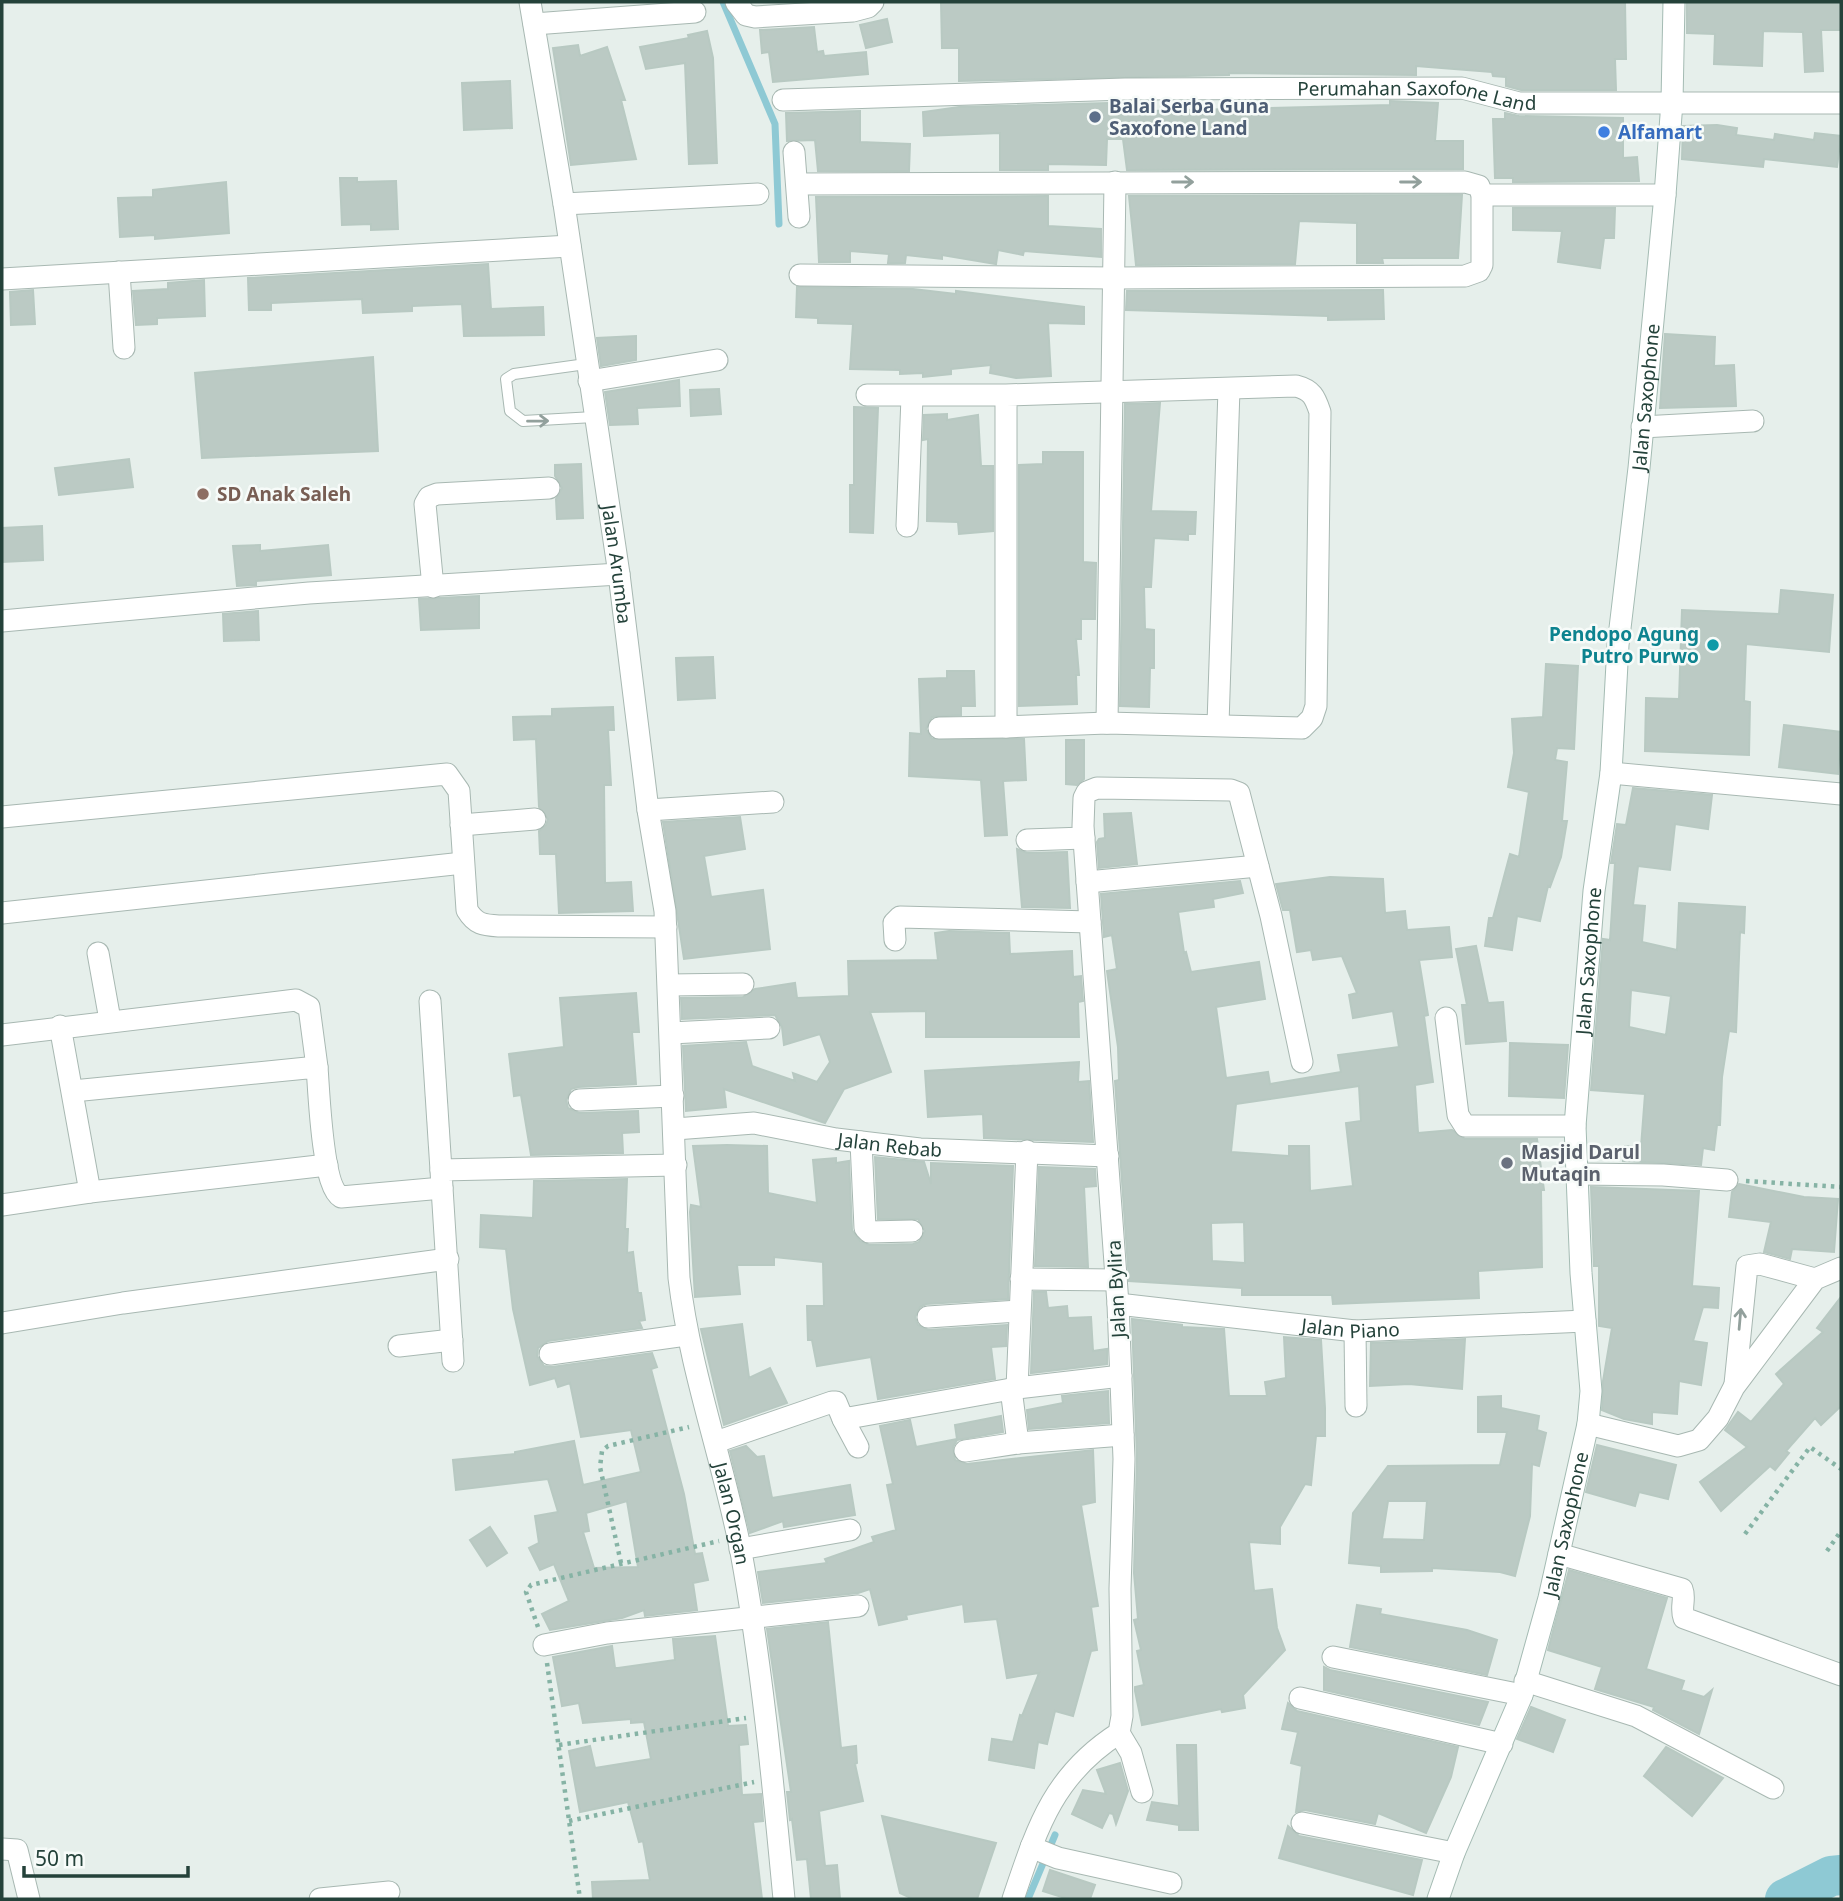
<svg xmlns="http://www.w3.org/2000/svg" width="1843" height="1901" font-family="'Noto Sans',sans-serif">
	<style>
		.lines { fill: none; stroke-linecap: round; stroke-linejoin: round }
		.stream { stroke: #8ec9d4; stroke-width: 7 }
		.river { stroke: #8ec9d4; stroke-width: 40 }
		.building { fill: #bbcac4; stroke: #b8c9c2; stroke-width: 2; fill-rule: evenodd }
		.service-casing { stroke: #a8b8b2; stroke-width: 12 }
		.minor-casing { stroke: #a8b8b2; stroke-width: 23 }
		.secondary-casing { stroke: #a4bbb3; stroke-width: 23 }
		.path { stroke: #86b3a5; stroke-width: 4.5; stroke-dasharray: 3.5 5; stroke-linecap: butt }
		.service { stroke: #fff; stroke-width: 10 }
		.minor { stroke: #fff; stroke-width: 21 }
		.secondary { stroke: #fff; stroke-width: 21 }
		.oneway { stroke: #92a09c }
		.service-dot { fill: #5c6f8a; stroke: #f7fbf9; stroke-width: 2.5 }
		.shop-dot { fill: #3f7fe0; stroke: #f7fbf9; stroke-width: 2.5 }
		.education-dot { fill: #8d6e63; stroke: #f7fbf9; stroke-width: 2.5 }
		.culture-dot { fill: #0f9aa8; stroke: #f7fbf9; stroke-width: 2.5 }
		.worship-dot { fill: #6b7280; stroke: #f7fbf9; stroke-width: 2.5 }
		.labels { text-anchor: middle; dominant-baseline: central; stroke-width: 5; stroke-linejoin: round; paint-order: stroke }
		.street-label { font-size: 19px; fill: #24423a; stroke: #f7fbf9 }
		.service-label { font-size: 19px; font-weight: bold; fill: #4e5e75; stroke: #f7fbf9; text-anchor: start }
		.shop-label { font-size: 19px; font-weight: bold; fill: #366cbe; stroke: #f7fbf9; text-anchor: start }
		.education-label { font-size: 19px; font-weight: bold; fill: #785e54; stroke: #f7fbf9; text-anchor: start }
		.culture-label { font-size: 19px; font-weight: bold; fill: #0d838f; stroke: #f7fbf9; text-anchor: end }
		.worship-label { font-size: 19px; font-weight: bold; fill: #5b616d; stroke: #f7fbf9; text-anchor: start }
	</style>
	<rect width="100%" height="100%" fill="#e6efeb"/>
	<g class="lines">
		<path class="stream" d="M723,2L775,124L779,224
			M1028,1899L1055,1835"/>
		<path class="river" d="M1785,1899L1831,1876L1841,1875"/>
	</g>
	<path class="building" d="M941,2H1625L1626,59H1615L1616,90H1521L1506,86V77L1493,76L1492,72L1416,66V75L1229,73V75L959,81V48H942Z
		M1687,2H1841V30H1821L1823,71L1805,72L1803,32L1763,31L1762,66L1714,64L1715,34L1687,33Z
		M887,19L892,42L866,48L860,25Z
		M814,27L817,52L823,51L824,56L866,52L868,74L773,82L769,52L762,53L760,30Z
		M707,31L713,58L717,163L689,164L685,63L646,69L640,47L689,38L688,35Z
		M578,45L580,56L607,47L625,100H621L636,159L571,165L553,48Z
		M510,81L512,128L464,130L462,83Z
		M1390,101L1438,103L1435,141H1463V169L1127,170L1123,139H1107L1106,165L1048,164V170H1000V133L924,136L923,112L959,107L1109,103V112L1390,105Z
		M860,111V142L910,144L909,171H818L815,140L787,141L786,113Z
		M1505,113L1519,116L1623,118V158L1637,157L1639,181L1513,182V178H1495L1493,119H1505Z
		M1717,125L1737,128L1736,135L1774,140L1775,134L1814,140L1815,133L1841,136L1837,167L1764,159L1763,167L1682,159L1683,126Z
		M340,178H357V182L396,181L398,229L371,230V224L342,225Z
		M226,182L229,233L155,239V235L120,237L118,198L153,197V190Z
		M1462,195L1458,258H1382L1383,263H1357V223L1299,221L1295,264L1136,265L1129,196Z
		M1048,196V226L1101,229V257L1024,251L1023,255L998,250L996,264L942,255V259L906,255L905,263H888L889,254L850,251V262H819L816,197Z
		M1513,208H1615L1614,238H1604L1600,268L1558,262L1562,231L1513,230Z
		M488,264L491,309L543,307L544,335L464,336L462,304L412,306V311L363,313L362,299L271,303V310H249L248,278Z
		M204,280L205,316L157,318V324L136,325L133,291L168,289V283Z
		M797,287L913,289L956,294V291L1084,307V324L1048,323L1051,376L1016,378L990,373L991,365L951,369V374L923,377V373L900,374V370L850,369L853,324L818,323V318L796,317Z
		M33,290L35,324L11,325L10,292Z
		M1383,290L1384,319L1328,320V316L1126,310L1127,291Z
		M1665,334L1715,337L1714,366L1734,365L1736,406L1660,408Z
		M636,336V360L601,366L597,338Z
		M373,357L378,451L202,458L195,373Z
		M679,380L680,406L637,408L638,424L610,425L605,392Z
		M719,389L721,414L691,416L690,390Z
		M1160,403L1151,511L1196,512L1195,534H1188V540L1154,538L1151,587H1144L1145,629L1154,630V668H1150L1149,707L1120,706L1125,404Z
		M854,407L878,408L873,533L850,532V485H854Z
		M947,414V420L978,415L981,466H993V531L959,534L958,522L927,521L928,439L923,440L924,415Z
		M1043,452H1083V562L1096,563L1095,619H1081V639H1076L1079,675H1076L1077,704L1019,706V465L1043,464Z
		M129,459L133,487L59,495L55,468Z
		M581,464L583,518L557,519L556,499L562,488L555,476V465Z
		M42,526L43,560L2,562V528Z
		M260,545V551L328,545L331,575L256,581V585L237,586L233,546Z
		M1781,590L1833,595L1829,652L1746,644L1744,701L1750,702L1749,755L1645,751L1646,698L1679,699L1682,610L1779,614Z
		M479,596V628L421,630L419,599Z
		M258,611L259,640L224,641L223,614Z
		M713,657L715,698L678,700L676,658Z
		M1546,664L1578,666L1574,749L1557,748L1555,760L1567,762L1562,821H1567L1561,857L1550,887L1548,886L1540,921L1517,916L1512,950L1485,946L1489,918H1493L1510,854L1519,857L1529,792L1508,787L1514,753L1512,719L1543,717Z
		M947,671H974L975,706H961V715L932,717L926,729L932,739H1024L1026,780L1003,781L1007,835L985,836L981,780L909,776L910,733L921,734L919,679L947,678Z
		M613,707L614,730H608L611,785H604L605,883L631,882L633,911L559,913L556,854H540L539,831L546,825L548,819L539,807L536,739L514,740L513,717L552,716V709Z
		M1784,725L1841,732L1838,774L1779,767Z
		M1066,740H1084V779L1077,785L1066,784Z
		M1633,788L1712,795L1708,829L1675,824L1670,870L1638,866L1633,905L1645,906L1642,942L1677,950L1679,903L1745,907L1744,933L1740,932L1736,1032L1729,1031L1722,1077L1720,1125H1717L1714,1150L1703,1148L1701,1165L1623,1161L1625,1146L1641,1147L1645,1094L1591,1090L1603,939L1610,940L1615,863H1611L1617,824L1626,825ZM1631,990L1671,996L1666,1035L1629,1027Z
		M1131,813L1137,864L1099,868L1097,842L1099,839L1105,838L1104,814Z
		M740,817L745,849L704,856L711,897L763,890L770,949L684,959L663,822Z
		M1017,849L1027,853L1067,852L1070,908L1022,907Z
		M1330,877L1383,879L1385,913L1405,911L1407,930L1449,927L1452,957L1419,960L1428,1015L1424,1016L1433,1082L1415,1085L1418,1133L1452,1130L1465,1139H1537L1544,1190H1541L1542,1267L1478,1271L1479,1298L1333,1304L1332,1295H1242V1288L1129,1281L1115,1081L1119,1080L1118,1047L1107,971L1117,969L1112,935L1104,937L1101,894L1240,881L1243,893L1213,899L1214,907L1178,912L1184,953L1186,952L1191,972L1259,962L1265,999L1216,1007L1226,1078L1268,1072L1270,1084L1341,1072L1338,1055L1399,1047L1393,1011L1353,1018L1349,995L1357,993L1342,956L1313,960L1311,950L1297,952L1290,910H1283L1276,884ZM1359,1086L1361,1121L1346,1123L1353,1186L1310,1191L1309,1146H1289V1156L1231,1152L1236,1104ZM1244,1222L1245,1263L1212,1261L1211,1223Z
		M949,931L1009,933L1010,954L1072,951L1073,977L1081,976L1083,1001L1078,1002L1079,1037H926V1011L870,1012L891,1072L844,1089L825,1123L724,1089L726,1107L686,1111L683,1046L746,1042L752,1066L795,1081L793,1073L817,1082L830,1062L820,1034L784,1045L782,1027L775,1015L682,1019L681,998L743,997L755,989L795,983L797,998L849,996L848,961L938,960L935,933Z
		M1476,946L1488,1003L1503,1002L1506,1041L1466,1044L1462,1005H1467L1456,949Z
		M636,993L639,1032H632L636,1084L578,1087L571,1089L566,1100L568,1108L579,1113L638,1111L639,1132L622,1133L623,1153L531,1155L521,1095L514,1096L509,1054L564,1047L560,998Z
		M1510,1043L1568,1045L1564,1098L1509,1096Z
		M1079,1062L1078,1082L1089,1081L1093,1142L984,1138L983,1114L928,1117L925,1071Z
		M727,1145L767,1146L768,1193L817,1203L813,1160L836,1158V1163L849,1161L852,1230L860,1241L869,1245L913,1244L919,1242L925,1231L918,1219H878L875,1157L924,1162L931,1184V1163L1013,1166L1008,1299L926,1304L920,1307L915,1317L918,1325L928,1330L1007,1325L1006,1346L991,1347L995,1379L878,1399L871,1357L817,1366L812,1340H808L807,1306H824L823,1262L774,1257V1265H737L740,1294L695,1297L690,1212L691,1205L701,1207L693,1146Z
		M1039,1167L1095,1169L1096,1186L1084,1187L1088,1267L1035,1266Z
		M627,1179L625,1229H628L627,1253L633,1252L638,1293H641L645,1320L639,1321L642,1328L548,1341L538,1348L537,1356L544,1366L552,1367L652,1353L657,1367L651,1369L684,1494L695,1554L702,1553L708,1580L693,1583L697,1610L645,1616L644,1610L622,1618L550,1630L542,1614L569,1601L554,1564L540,1570L529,1548L539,1543L535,1516L558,1512L548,1479L456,1490L453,1460L515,1454V1452L574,1441L583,1485L641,1472L631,1430L581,1437L570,1383L558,1387L555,1378L530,1385L513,1309L506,1249L480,1247L481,1215L533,1218L534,1181ZM627,1501L638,1567L594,1568L583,1532L589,1531L586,1513Z
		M1739,1184L1804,1197L1838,1199L1834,1252L1792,1249L1790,1259L1764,1252L1771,1222L1729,1217L1732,1192Z
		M1591,1187L1699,1191L1692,1286L1719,1288L1718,1308L1703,1307L1693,1341L1707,1343L1701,1385L1679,1381L1677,1414L1652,1412V1424L1624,1419L1602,1410L1603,1381L1612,1328L1599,1326V1266H1594Z
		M1034,1292H1046L1048,1308L1067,1306L1068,1318L1091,1317L1093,1351L1107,1349V1364L1031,1373Z
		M1841,1297V1406L1821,1425L1815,1418L1786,1451L1789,1453L1775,1470L1770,1466L1721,1511L1700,1482L1747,1447L1725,1430L1738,1412L1751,1422L1784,1384L1776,1374L1823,1332L1817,1328Z
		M1132,1319L1182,1325V1327L1224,1329L1229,1396H1267L1265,1382L1286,1378L1284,1337L1321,1340L1325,1408V1436H1316L1311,1485L1305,1484L1280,1527V1544L1249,1542L1254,1591L1272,1589L1277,1628L1285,1650L1243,1695L1245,1708L1222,1712L1221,1709L1142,1725L1135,1691V1687L1144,1685L1137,1651L1141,1650L1134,1620L1138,1619L1134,1573L1137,1458Z
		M742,1324L749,1378L770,1368L787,1403L724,1425L701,1329Z
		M1465,1339L1462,1389L1409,1384L1370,1386L1371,1343Z
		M1108,1391L1109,1423L1029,1429L1027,1410L1063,1403L1062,1396Z
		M1501,1396V1408L1539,1416L1537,1430L1546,1433L1539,1466L1532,1464L1530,1516L1515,1576L1500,1572L1432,1568V1571L1381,1572V1566L1349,1563L1353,1513L1388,1466L1500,1465L1507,1432H1478V1397ZM1388,1501H1427L1424,1540L1382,1539Z
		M1001,1416L1003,1432L957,1440L953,1447L955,1460L967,1464L1093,1450L1095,1502L1081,1505L1098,1606L1091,1607L1097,1650L1091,1651L1073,1716L1055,1711L1047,1744L1038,1742L1034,1768L989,1760L992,1739L1013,1742L1020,1715L1022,1716L1039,1673L1007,1678L997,1619L965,1622L963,1604L906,1615L907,1619L879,1625L870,1589L858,1593L763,1603L758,1572L827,1563L825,1559L874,1542L872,1537L896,1530L887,1485L893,1484L880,1426L910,1420L916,1447L957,1439L955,1425Z
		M1597,1445L1676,1465L1668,1499L1639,1492L1635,1506L1586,1492Z
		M746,1446L757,1457L764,1456L772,1498L850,1485L855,1515L784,1527L783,1521L750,1533L730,1451Z
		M490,1527L507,1553L487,1566L470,1540Z
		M1569,1570L1667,1598L1646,1669L1684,1681L1681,1690L1704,1697L1712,1690L1699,1734L1653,1710L1654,1707L1595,1689L1602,1667L1548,1650Z
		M1357,1605L1381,1609L1380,1614L1467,1630L1497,1640L1487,1675L1350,1647Z
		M828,1622L841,1748L856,1746L857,1763L855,1764L863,1801L819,1811L825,1866L837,1865L840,1899H811L807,1859L797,1860L792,1819L790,1820L787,1792H791L767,1629Z
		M715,1636L728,1726L746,1725L748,1744L739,1745L742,1795L761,1794L763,1821L753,1822L762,1899H593L592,1882L650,1880L643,1841L639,1842L628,1802L580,1812L569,1751L590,1746L595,1768L651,1759L644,1722L631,1723V1719L583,1723L579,1703L562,1706L553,1657L612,1646L615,1668H618L675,1660L673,1639Z
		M1324,1667L1330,1670L1488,1702L1479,1725L1324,1690Z
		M1288,1703L1297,1711L1458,1747L1451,1777L1426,1833L1378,1813L1375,1824L1305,1810L1296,1812L1302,1766L1291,1763L1298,1732L1282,1729Z
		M1531,1707L1565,1720L1553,1752L1517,1739Z
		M1177,1745H1196L1198,1830H1179V1825L1147,1820L1152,1802L1179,1806Z
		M1666,1747L1723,1778L1692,1816L1644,1776Z
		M1120,1763L1128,1791L1116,1824L1113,1814L1109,1813L1102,1828L1072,1814L1083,1790L1106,1794L1097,1770Z
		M882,1816L996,1843L977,1899H913L900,1893Z
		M1288,1826L1299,1836L1422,1860L1413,1895L1279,1858Z
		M1050,1870L1095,1885L1090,1899H1068L1043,1891Z"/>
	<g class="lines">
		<g class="service-casing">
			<path id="service" d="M586,364L514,374L506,379L510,411L523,421L594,417"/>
		</g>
		<g class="minor-casing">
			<g id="minor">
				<path id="s1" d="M530,2L564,204L619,574L648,810L665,911L679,1278C690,1371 723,1460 741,1552C762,1666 773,1783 784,1899"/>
				<path d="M736,2L746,15L755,17L853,11L868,7L873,2"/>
				<path d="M534,24L695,12"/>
				<path id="s2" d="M783,100L1125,89L1462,88L1519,103H1841"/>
				<path d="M794,152L799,217"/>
				<path d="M797,184L1465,182L1479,186L1482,195V265L1479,271L1465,276L1114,278L800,275"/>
				<path d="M1482,195H1665"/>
				<path d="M564,204L758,194"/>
				<path d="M119,272L124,348"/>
				<path d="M2,279L570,246"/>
				<path d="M589,381L717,360"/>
				<path d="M867,395H1006L1296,386C1312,390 1315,397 1320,412L1316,706L1312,718L1302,728L1107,723L1006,727V395"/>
				<path d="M1642,427L1753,421"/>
				<path d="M907,526L912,397"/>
				<path d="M433,587L425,504L429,497L437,494L549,488"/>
				<path d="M2,621L309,593L619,574"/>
				<path d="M1107,723L1115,182"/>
				<path d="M1218,724L1229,389"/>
				<path d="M939,728L1006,727"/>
				<path d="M1611,773L1841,794"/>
				<path d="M648,810L773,802"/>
				<path d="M2,817L447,774L459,791L467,910C476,925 484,925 500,926L666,927"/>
				<path d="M461,825L535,819"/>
				<path d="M1027,840L1084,838"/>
				<path d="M1087,882L1258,866"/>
				<path d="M2,913L463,863"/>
				<path d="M895,940L894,923L900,917L1090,922"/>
				<path d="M98,953L110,1020"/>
				<path d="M669,985L743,984"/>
				<path d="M430,1001L441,1170"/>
				<path d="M1446,1018L1458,1115L1465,1126H1575"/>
				<path d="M60,1026L90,1192"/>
				<path d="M671,1033L769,1028"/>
				<path d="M2,1035L296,1000L309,1007L317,1067"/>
				<path d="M73,1091L317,1067C319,1091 322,1186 341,1197L442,1188L441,1170L676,1165"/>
				<path d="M579,1100L673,1096"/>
				<path id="s3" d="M675,1129L754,1123L836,1139L920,1149L1108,1156"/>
				<path d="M861,1142L865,1228L869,1232L912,1231"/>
				<path d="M1578,1174L1663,1175L1727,1180"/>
				<path d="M442,1188L453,1361"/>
				<path d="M2,1205L90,1192L327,1165"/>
				<path d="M1021,1279L1116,1280"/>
				<path id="s4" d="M1118,1304L1355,1331L1585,1321"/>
				<path d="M928,1317L1019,1311"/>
				<path d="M2,1323L123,1303L448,1259"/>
				<path d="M1355,1331L1356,1406"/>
				<path d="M399,1346L452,1340"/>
				<path d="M550,1354L686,1335"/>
				<path d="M1735,1384L1747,1266L1760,1264L1815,1279"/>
				<path d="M1017,1388L1121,1376"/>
				<path d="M843,1419L858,1447"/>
				<path d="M1588,1424L1678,1446L1699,1440L1718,1418L1734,1387L1815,1279L1841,1268"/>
				<path d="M716,1442L832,1402H836L843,1419L1011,1389"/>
				<path d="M1018,1443L1011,1389L1017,1388L1027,1151"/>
				<path d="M965,1451L1018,1443L1123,1435"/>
				<path d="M740,1549L850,1530"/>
				<path d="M1559,1554L1682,1589C1686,1599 1680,1607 1684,1618L1841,1675"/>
				<path d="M544,1645L607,1633L858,1606"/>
				<path d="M1333,1657L1522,1695"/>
				<path d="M1525,1681L1636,1716L1773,1788"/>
				<path d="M1300,1698L1502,1744"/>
				<path d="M1119,1733L1131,1753L1142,1792"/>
				<path d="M1302,1823L1454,1853"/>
				<path d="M1031,1847L1058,1858L1171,1883"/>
				<path d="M2,1849L17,1850L29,1899"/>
				<path d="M320,1899L389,1892"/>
				<path d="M1013,1899C1037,1828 1053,1775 1119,1733L1122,1716L1120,1589L1124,1459L1118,1304L1083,826L1084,798L1087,792L1097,788L1231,790L1239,793L1271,916L1302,1062"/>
			</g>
		</g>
		<g class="secondary-casing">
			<g id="secondary">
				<path id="s5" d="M1438,1899L1454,1853L1522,1695L1549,1598L1588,1424L1591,1391L1581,1273L1575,1126L1594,891L1611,773L1618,645L1639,468L1665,195L1672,102L1674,2"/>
			</g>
		</g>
		<path class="path" d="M1746,1181L1841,1187
			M1745,1534L1810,1447L1841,1469
			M1827,1551L1841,1531
			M621,1563L600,1467L602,1451L608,1446L689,1427
			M538,1627L526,1592L531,1585L719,1541
			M547,1663L580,1899
			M559,1745L746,1718
			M569,1821L754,1782"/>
		<use href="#service" class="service"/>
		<use href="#minor" class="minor"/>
		<use href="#secondary" class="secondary"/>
	</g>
	<defs><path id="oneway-shaft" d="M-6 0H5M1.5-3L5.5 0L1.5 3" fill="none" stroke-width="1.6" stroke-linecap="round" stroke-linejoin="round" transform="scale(1.75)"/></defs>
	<g class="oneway">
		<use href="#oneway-shaft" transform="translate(1183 182)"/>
		<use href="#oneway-shaft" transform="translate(1411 182)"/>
		<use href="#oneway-shaft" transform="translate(538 421) rotate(-1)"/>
		<use href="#oneway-shaft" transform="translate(1740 1319) rotate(-85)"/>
	</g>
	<circle class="service-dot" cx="1095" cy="117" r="7"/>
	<circle class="shop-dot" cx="1604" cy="132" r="7"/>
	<circle class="education-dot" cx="203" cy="494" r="7"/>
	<circle class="culture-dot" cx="1713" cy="645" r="7"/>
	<circle class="worship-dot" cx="1507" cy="1163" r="7"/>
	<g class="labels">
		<g class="street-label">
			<text stroke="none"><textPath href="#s2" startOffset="635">Perumahan Saxofone Land</textPath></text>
			<text stroke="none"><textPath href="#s5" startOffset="1531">Jalan Saxophone</textPath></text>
			<text stroke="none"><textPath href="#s1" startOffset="569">Jalan Arumba</textPath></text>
			<text stroke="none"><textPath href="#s5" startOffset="964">Jalan Saxophone</textPath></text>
			<text stroke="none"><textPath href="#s3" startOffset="217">Jalan Rebab</textPath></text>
			<text transform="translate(1116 1289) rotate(-93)">Jalan Bylira</text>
			<text stroke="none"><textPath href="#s4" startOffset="234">Jalan Piano</textPath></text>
			<text stroke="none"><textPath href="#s1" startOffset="1528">Jalan Organ</textPath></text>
			<text stroke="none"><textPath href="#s5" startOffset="397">Jalan Saxophone</textPath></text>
		</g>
		<g class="service-label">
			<text x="1109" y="106">Balai Serba Guna<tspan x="1109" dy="22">Saxofone Land</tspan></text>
		</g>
		<g class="shop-label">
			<text x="1618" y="132">Alfamart</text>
		</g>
		<g class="education-label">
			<text x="217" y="494">SD Anak Saleh</text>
		</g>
		<g class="culture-label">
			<text x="1699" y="634">Pendopo Agung<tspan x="1699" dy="22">Putro Purwo</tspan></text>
		</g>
		<g class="worship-label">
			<text x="1521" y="1152">Masjid Darul<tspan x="1521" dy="22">Mutaqin</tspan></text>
		</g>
	</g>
	<rect width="1843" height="1901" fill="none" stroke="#24423a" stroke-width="7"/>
	<path d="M24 1866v10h164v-10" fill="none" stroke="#24423a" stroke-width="3.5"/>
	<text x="35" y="1866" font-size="21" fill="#24423a" stroke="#f7fbf9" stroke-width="5" paint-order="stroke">50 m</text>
</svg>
